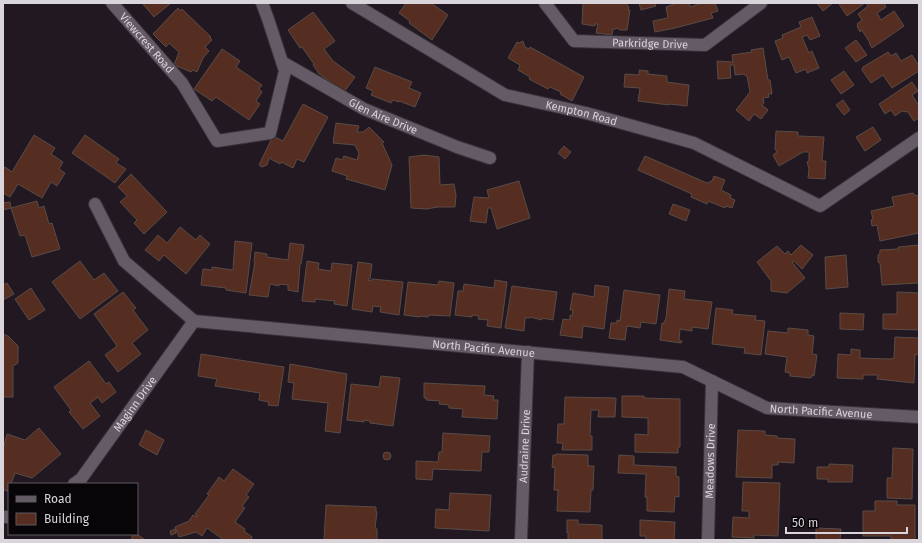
<svg xmlns="http://www.w3.org/2000/svg" width="922" height="543" font-family="'Fira Sans',sans-serif">
	<style>
		.building { fill: #562e21; stroke: #5a4b46 }
		.lines { fill: none; stroke-linecap: round; stroke-linejoin: round }
		.street-casing { stroke: #383239; stroke-width: 14 }
		.street { stroke: #655b67; stroke-width: 12 }
		.labels { text-anchor: middle; dominant-baseline: central; stroke-width: 3.5; stroke-linejoin: round; paint-order: stroke }
		.street-label { font-size: 11px; fill: #dad4db; stroke: #080509 }
	</style>
	<rect width="100%" height="100%" fill="#211822"/>
	<path class="building" d="M142,3H171L154,17Z
		M406,3H431L448,15L432,40L409,23L410,21L399,13Z
		M583,3H627V6L629,7L628,10H630L627,30H620L617,28L616,29H613L612,35L596,33L598,24H595V26L582,24Z
		M639,3H655L656,6L641,10Z
		M677,3H689L690,7L702,3H715L718,11L711,13L713,18L675,28L655,32L653,21L668,18L666,7Z
		M817,3H833L823,11Z
		M841,3H865L847,16L839,4Z
		M866,3H884L886,7L877,13L881,20L894,11L904,26L872,48L869,43H870L862,30L860,32L857,26L858,25L857,24L862,20L858,14L868,6Z
		M178,8L180,11L182,9L211,37L210,38L212,40L205,47L209,51L203,58L197,72L193,70L191,72L174,65L179,52L169,43L166,47L153,34Z
		M313,12L335,41L324,49L333,61L355,77L344,92L318,73V72L313,65L314,64L302,47L300,48L288,30Z
		M812,17L820,36L810,40L807,35L802,37L809,53L812,51L819,68L807,73L806,69L796,73L789,57L782,60L775,41L783,38L782,35L801,27L799,22Z
		M856,40L867,55L856,62L845,48Z
		M523,41L525,47L529,49L530,47L584,77L572,101L560,94L561,92L550,87L548,89L529,79L530,77L518,70L520,65L508,58L517,42L519,43Z
		M763,48L768,80H770L772,94H768L769,97L763,98L764,103L762,105L768,110L761,119L754,114L749,121L736,110L750,92L747,76L743,74L735,75L734,65H730L731,78L718,79L717,61L733,62L732,55L752,52L751,50Z
		M222,49L240,61L236,67L262,85L259,89L262,92L256,101L260,104L249,120L216,97L212,101L194,89Z
		M888,52L891,56L896,53L901,61L912,55L919,66V71L892,88L883,75L871,83L862,70L863,67Z
		M375,67L412,82L409,88L421,93L415,107L399,101V102L393,100L391,103L371,95L373,91L366,88Z
		M639,70L648,71V74L667,76V82L689,85L687,106L669,104V105L638,101L640,88L624,87L625,74L639,75Z
		M844,71L854,85L841,94L831,80Z
		M912,82L918,91L912,95L919,106V118L914,121L907,111L906,112L902,111L895,116L891,110L885,114L879,104Z
		M843,100L850,110L844,115L836,105Z
		M303,104L328,117L304,162L297,159L293,168L281,162L280,164L269,158L267,165L262,167L259,165L273,136L283,141Z
		M336,123L359,126L357,132H363L369,127L384,142L382,143L392,165L385,190L346,179L347,176L332,171L336,158L342,160L344,156L357,160L359,153L355,145L333,143Z
		M873,127L881,140L865,151L856,137Z
		M776,131L798,132V136L824,137L822,161H826L825,179L808,178L809,169L807,162L809,161V152H803L779,166L773,155L777,152L775,149Z
		M34,135L55,148L51,154L63,162L59,169L65,173L57,186L51,182L42,198L18,184L10,197L3,193V170L5,167L12,172Z
		M85,135L119,159L116,163L126,169L115,183L72,153Z
		M564,146L571,152L565,159L558,153Z
		M424,155L439,157L440,185L454,184L456,195L455,207H438L426,209L411,208L409,157Z
		M645,156L707,183L712,181L714,176L725,180L721,190L731,195L730,198L735,200L732,208L726,206L725,208L708,201L707,204L691,197L692,194L638,170Z
		M131,174L167,212L144,234L134,223L137,220L120,202L127,196L118,187Z
		M519,181L530,218L497,229L491,208H488L486,223L470,221L474,197L489,198L487,190Z
		M913,193L916,196L919,195V233L880,241L877,225L872,226L871,220L873,219L871,211L894,206L892,197Z
		M37,201L39,208L44,206L49,224L52,223L60,249L32,257L25,235L20,236L11,208Z
		M10,202L11,208L3,210V203Z
		M673,204L690,210L686,221L669,214Z
		M180,227L196,240L200,235L210,244L186,274L164,255L159,261L145,250L158,235L167,243Z
		M235,241L252,243L246,293L226,290V288L201,285L203,269L212,270V267L233,270Z
		M290,243L304,245L301,264H300L298,292L288,290V285L279,284V286L270,284L268,297L249,295L255,262H254L255,252L267,254V257L288,260Z
		M801,245L813,255L802,269L794,261L792,262L805,278L787,293L771,291V281L757,262L777,246L785,254L788,251L791,255Z
		M919,245V283L882,285L880,263L878,262V255L880,253V250L899,249L898,247Z
		M846,255L848,287L826,289L825,257Z
		M80,261L94,280L104,273L118,291L80,319L52,282Z
		M307,261L319,263L318,269L331,271L332,263L352,265L347,306L334,304L335,301L315,299V302L302,301Z
		M358,262L372,264L370,279H368V280L371,281L372,279L403,282L399,315L380,312L381,307L373,306L372,312L352,309Z
		M495,280L507,282L501,328L487,326L488,320L478,319L479,316L472,315V317L455,315L458,291H463L464,284L494,288Z
		M439,281L454,283L450,316L429,315L428,317L420,316V317L404,315L408,282L438,285Z
		M7,283L14,294L3,300V285Z
		M595,285L609,287L604,329L583,326L582,338L560,335L563,319L570,320V315L572,316L573,310H570L573,293L594,297Z
		M512,286L557,292L553,320L542,318V320L530,317V318H525L524,331L505,328Z
		M31,288L45,310L29,320L15,299Z
		M669,289L685,291L684,299L712,302L708,329L692,327V331L680,329L679,341H682L681,343L660,340L662,323H664L666,318Z
		M624,290L660,295L656,324L641,322L640,328L627,326L625,340L609,338L611,323H617V320L620,321Z
		M123,292L136,308L133,310L148,330L132,343L141,354L118,372L105,355L117,346L94,314Z
		M897,292L919,293V330L883,329V314H897Z
		M716,308L733,310L732,314L756,316L755,320L765,321L761,355L744,353L745,348L712,344Z
		M840,313L864,314L863,330L840,329Z
		M788,328L808,330V335L814,336L812,354L817,355L814,376L812,375L811,378L790,376V373L785,372L787,357L765,354L768,331L788,333Z
		M3,334L8,336L18,346V363L13,366V397H3Z
		M895,337L919,338V355L915,354L914,383L877,379L878,375H863V379L837,378L838,354L851,355V349L860,350V358L890,359L894,358Z
		M201,354L284,367L278,406L268,405L269,402L259,400L260,393L215,386L217,379L198,376Z
		M89,361L106,384L109,382L116,392L102,403L98,397L90,403L100,416L83,429L69,412L71,410L54,387Z
		M290,364L347,374L340,433L325,431L328,403L292,399L294,383L288,382Z
		M381,376L400,378L393,426L370,423V421L364,420V422L347,420L351,384L379,387Z
		M424,383L485,386L484,395L494,396L493,400H498L497,419L462,417L463,409L449,408V405L439,404L440,401L426,400L427,398H424Z
		M622,396H644V398L680,399V447H678V453L635,452V434L648,435V418L622,417Z
		M565,397L616,398L615,417H598L599,410H591L590,436H592V450H562L563,443H557L558,424H564Z
		M39,428L61,454L32,478L15,473L11,484H9V491L3,490V449L7,434L25,440Z
		M146,430L164,440L157,455L139,445Z
		M738,430L765,431V435L777,436V438L795,439L794,463L778,462V465H772V478L736,477Z
		M443,433L490,436L489,452H482L481,471L433,469L432,480L416,479V461L438,462L439,452H442Z
		M893,448L913,449L912,499L887,498V478H892Z
		M383 456a4 4 0 1 1 8 0a4 4 0 1 1-8 0Z
		M556,454L588,455V466H594L593,490H591L590,512L557,511L558,490H554L555,468L552,467L553,455H556Z
		M619,455L634,456V465L676,467V476L679,477V497L675,496L674,512L647,511V497H645L646,474L618,473Z
		M829,464L853,465L852,482H828V479H817V467H829Z
		M233,469L254,484L246,495L249,497L242,506L245,508L235,522L245,529L244,531L252,537L251,540H224L207,528L202,536L196,532L179,537L175,527L189,521L193,515L197,517L198,516L195,514L209,495L207,494L219,477L224,481Z
		M743,482L780,483L778,536L754,535V538L732,537L733,517L749,518V511H742Z
		M450,493L491,495L489,531L435,528L436,509L449,510Z
		M875,501H897V505H915V540H891V536H863V511H875Z
		M326,505L376,507V511L377,512L375,528L377,529V540H324Z
		M567,520H578V524L602,525V540H568V532L567,533Z
		M640,520L675,522L674,540H646V536H640Z
		M816,528L841,529L840,540H816Z
		M175,529L176,533L171,535L170,531Z
		M133,534H137L145,540H131Z"/>
	<g class="lines">
		<g class="street-casing">
			<g id="street">
				<path id="s1" d="M112,3L182,83L217,141L270,133L285,71L268,19L262,3"/>
				<path id="s2" d="M352,3L505,95L586,113L694,143L820,206L919,138"/>
				<path id="s3" d="M545,3L574,41L705,45L761,3"/>
				<path id="s4" d="M282,62L364,109L457,147L490,158"/>
				<path id="s5" d="M95,204L124,261L194,321L683,367L767,408L919,417"/>
				<path id="s6" d="M74,484L81,479L194,321"/>
				<path d="M3,517H9"/>
				<path id="s7" d="M521,540L528,352"/>
				<path id="s8" d="M708,540L712,381"/>
			</g>
		</g>
		<use href="#street" class="street"/>
	</g>
	<g class="labels">
		<g class="street-label">
			<text stroke="none"><textPath href="#s1" startOffset="53">Viewcrest Road</textPath></text>
			<text stroke="none"><textPath href="#s3" startOffset="124">Parkridge Drive</textPath></text>
			<text stroke="none"><textPath href="#s2" startOffset="257">Kempton Road</textPath></text>
			<text stroke="none"><textPath href="#s4" startOffset="115">Glen Aire Drive</textPath></text>
			<text stroke="none"><textPath href="#s5" startOffset="447">North Pacific Avenue</textPath></text>
			<text stroke="none"><textPath href="#s6" startOffset="101">Maginn Drive</textPath></text>
			<text stroke="none"><textPath href="#s5" startOffset="795">North Pacific Avenue</textPath></text>
			<text stroke="none"><textPath href="#s7" startOffset="94">Audraine Drive</textPath></text>
			<text stroke="none"><textPath href="#s8" startOffset="79">Meadows Drive</textPath></text>
		</g>
	</g>
	<rect width="922" height="543" fill="none" stroke="#dad4db" stroke-width="8"/>
	<rect x="8" y="483" width="130" height="52" fill="#080509" stroke="#5c585d"/>
	<rect x="16" y="496" width="20" height="6" fill="#655b67" stroke="#5c585d"/>
	<text x="44" y="503" font-size="12" fill="#dad4db">Road</text>
	<rect x="16" y="513" width="20" height="12" fill="#562e21" stroke="#5c585d"/>
	<text x="44" y="523" font-size="12" fill="#dad4db">Building</text>
	<path d="M786 527v6h121v-6" fill="none" stroke="#dad4db" stroke-width="2"/>
	<text x="792" y="527" font-size="12" fill="#dad4db" stroke="#080509" stroke-width="3" paint-order="stroke">50 m</text>
</svg>
